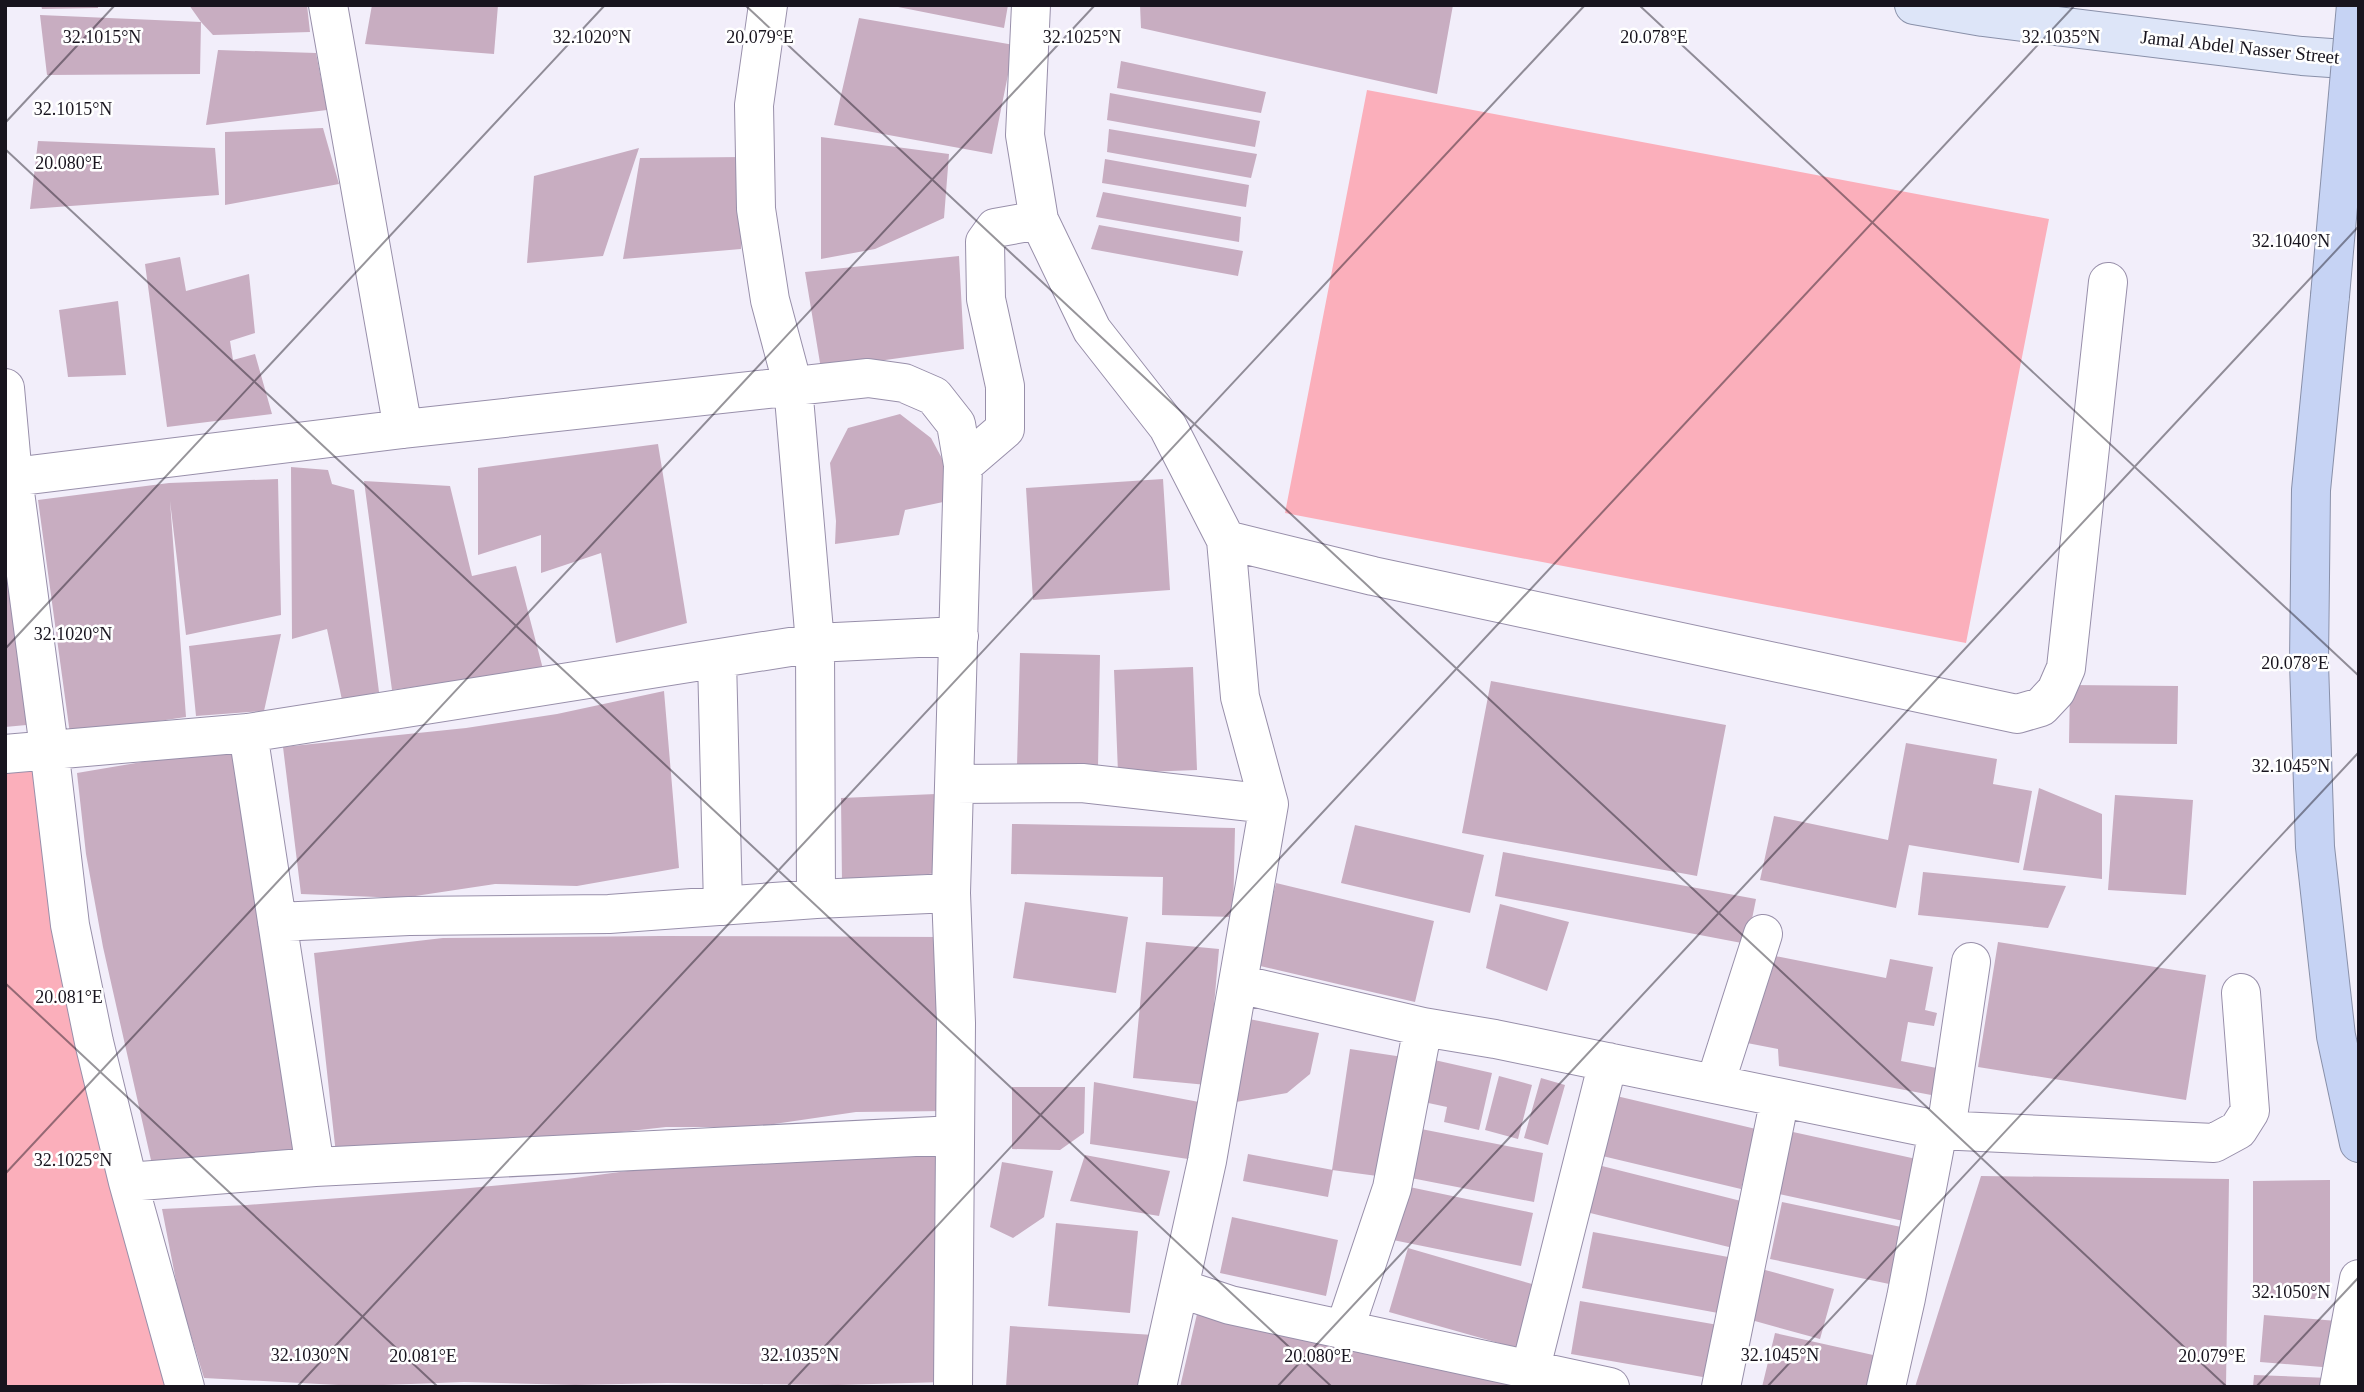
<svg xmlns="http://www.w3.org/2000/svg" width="2364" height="1392" font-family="'Times New Roman',serif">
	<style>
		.park { fill: #fbafbb }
		.building { fill: #c8adc1 }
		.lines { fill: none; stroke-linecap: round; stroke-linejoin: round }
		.minor-casing { stroke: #988faa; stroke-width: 40 }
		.major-casing { stroke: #8990a9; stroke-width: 40 }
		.highway-casing { stroke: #8990a9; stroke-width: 40 }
		.minor { stroke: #fff; stroke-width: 38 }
		.major { stroke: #dde5f8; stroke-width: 38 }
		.highway { stroke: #c6d3f4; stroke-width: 38 }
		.highway-bridge-casing { stroke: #8990a9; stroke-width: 40; stroke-linecap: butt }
		.highway-bridge { stroke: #c6d3f4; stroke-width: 38 }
		.ticks { fill: none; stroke: #18141e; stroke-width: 2; stroke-opacity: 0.45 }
		.labels { text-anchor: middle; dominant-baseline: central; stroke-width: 5; stroke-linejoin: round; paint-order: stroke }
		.street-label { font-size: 19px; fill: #18141e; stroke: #fff }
		.ticks-label { font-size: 18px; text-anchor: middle; fill: #18141e; stroke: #fff; stroke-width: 5; stroke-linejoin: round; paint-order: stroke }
	</style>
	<rect width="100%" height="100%" fill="#f2eefa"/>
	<path class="park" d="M1367,90L2049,219L1966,643L1285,513Z
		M49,749L184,1387H5V752Z"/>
	<path class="building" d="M41,5H98V8L42,9Z
		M189,5H307L310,32L213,35L201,22L200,74L47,75L40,15L201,22Z
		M372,5H498L494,54L365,44Z
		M888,5H1008L1004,28Z
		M1140,5H1453L1437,94L1141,28Z
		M859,18L1014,45L992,154L834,125Z
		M218,50L316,53L327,110L206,125Z
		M1121,61L1266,92L1261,113L1117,88Z
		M1110,93L1260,121L1255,147L1107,120Z
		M323,128L339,184L225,205V132Z
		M1109,129L1257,154L1251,178L1107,152Z
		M821,137L949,154L944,218L875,249L821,259Z
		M38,141L215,148L219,195L30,209Z
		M639,148L603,256L527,263L534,176Z
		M744,157L741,249L623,259L640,158Z
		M1105,159L1249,185L1246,207L1102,183Z
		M1103,192L1241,217L1239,242L1096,217Z
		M1099,225L1243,251L1238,276L1091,249Z
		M959,256L964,349L821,369L805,272Z
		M180,257L186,291L249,274L255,333L230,341L233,360L255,354L272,414L167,427L145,264Z
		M118,301L126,375L68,377L59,310Z
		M900,414L931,438L945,464L948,501L905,510L899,535L835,544L836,521L830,463L848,428Z
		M658,444L687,623L616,643L601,553L541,573V535L478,555V468Z
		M291,467L328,470L332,484L354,490L379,692L342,700L327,629L292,639Z
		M278,479L281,615L186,635L170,501L186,717L70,734L38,500L169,483Z
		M1163,479L1170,590L1033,600L1026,488Z
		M364,481L450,486L472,576L516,566L543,669L392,690Z
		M5,541L37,724L5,727Z
		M281,634L264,711L196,716L189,646Z
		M1020,653L1100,655L1098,767L1017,766Z
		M1193,667L1197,770L1118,773L1114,670Z
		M1491,681L1726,725L1697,876L1462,833Z
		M2070,685L2178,686L2177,744L2069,743Z
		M664,691L679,868L577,886L495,884L402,898L301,894L283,747L466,728L557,714Z
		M1906,743L1997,759L1993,784L2032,791L2019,863L1909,845L1896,908L1760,880L1774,816L1888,840Z
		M242,745L303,1154L153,1169L103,947L86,854L77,773Z
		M2039,788L2102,814V879L2023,870Z
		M936,794L938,873L842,883L841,798Z
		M2115,795L2193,800L2186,895L2108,890Z
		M1012,824L1235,828L1233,917L1162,915L1163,877L1011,874Z
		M1355,825L1484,855L1470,913L1341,883Z
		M1503,852L1756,899L1747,944L1495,896Z
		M1923,872L2066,886L2048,928L1918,915Z
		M1276,883L1434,921L1415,1002L1256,965Z
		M1025,902L1128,917L1116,993L1013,978Z
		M1500,904L1569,922L1547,991L1486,968Z
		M661,936L944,937L946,1111L856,1112L753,1127H666L594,1135L336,1154L314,953L443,938Z
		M1146,942L1219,949L1207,1085L1133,1078Z
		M1998,942L2206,975L2186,1100L1978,1067Z
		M1765,954L1886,978L1890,959L1933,967L1925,1010L1937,1013L1934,1026L1908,1022L1901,1061L1952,1071L1947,1098L1779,1066L1778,1049L1747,1043Z
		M1249,1019L1319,1033L1310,1074L1287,1093L1230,1103Z
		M1350,1049L1403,1057L1385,1177L1332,1170Z
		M1430,1059L1492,1073L1479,1130L1444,1122L1447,1107L1419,1101Z
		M1499,1076L1532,1085L1518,1139L1485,1130Z
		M1541,1078L1565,1085L1548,1145L1524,1138Z
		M1094,1082L1199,1102L1188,1159L1090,1144Z
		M1012,1087H1085L1084,1133L1060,1150L1012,1149Z
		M1608,1094L1756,1129L1741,1189L1594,1154Z
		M1416,1128L1543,1153L1534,1202L1406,1177Z
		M1793,1132L1921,1160L1908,1222L1779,1194Z
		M939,1147L945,1382L838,1385L667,1383L575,1385L464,1382L357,1386L204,1378L179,1296L162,1209L247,1205L459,1189L567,1179L665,1166Z
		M1248,1154L1333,1170L1328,1197L1243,1181Z
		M1085,1155L1170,1171L1159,1216L1070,1201Z
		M1002,1162L1053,1171L1044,1217L1013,1238L990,1227Z
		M1594,1164L1745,1202L1733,1248L1582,1211Z
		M1981,1176L2229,1179L2226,1387H1915Z
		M2330,1180V1299H2253V1181Z
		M1400,1185L1533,1213L1521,1266L1388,1239Z
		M1782,1202L1906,1228L1894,1285L1770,1259Z
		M1232,1217L1338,1240L1326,1296L1220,1273Z
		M1056,1223L1138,1231L1130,1313L1048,1306Z
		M1593,1232L1739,1259L1729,1315L1582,1288Z
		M1408,1248L1539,1286L1520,1349L1389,1312Z
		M1758,1268L1834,1289L1820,1339L1744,1318Z
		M1580,1301L1724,1326L1714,1379L1571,1354Z
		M1197,1314L1510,1379L1508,1387H1180Z
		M2264,1315L2337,1321L2334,1368L2260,1362Z
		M1010,1326L1154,1335L1151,1387H1006Z
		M1775,1333L1882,1357L1876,1387H1762Z
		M2254,1375L2329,1378L2328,1387H2253Z"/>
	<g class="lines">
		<g class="minor-casing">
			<path id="minor" d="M328,5L403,429
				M768,5L754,105L756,209L770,300L793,386L815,643L816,899
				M1031,5L1025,135L1039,220L1092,330L1168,427L1226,540L1240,697L1269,804L1207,1161L1157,1387
				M5,388L13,477L49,748L70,925L94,1042L128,1182L185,1387
				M963,465L1005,429V386L986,299L985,242L995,228L1039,220
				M5,478L403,429L868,378L904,383L934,396L956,424L963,465L951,893L956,1023L953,1387
				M1226,540L1373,576L2017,714L2041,707L2056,691L2066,668L2108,282
				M717,659L723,906
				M248,733L315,1167
				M5,754L248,733L815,643L959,636
				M956,784L1082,783L1269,804
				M277,922L409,916L609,914L816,899L951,893
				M1239,984L1423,1027L1495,1039L1938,1130L2214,1143L2238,1130L2250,1111L2241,993
				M1715,1084L1763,934
				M1946,1130L1971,962
				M128,1182L315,1167L955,1135
				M1179,1288L1230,1305L1610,1387
				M1345,1328L1392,1188L1423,1027
				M1526,1387L1608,1062
				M1721,1387L1780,1098
				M1886,1387L1906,1298L1938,1130
				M2339,1387L2359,1279"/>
		</g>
		<g class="major-casing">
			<path id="major" d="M1914,5L1983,17L2302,56L2359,60"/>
		</g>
		<g class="highway-casing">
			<path id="highway" d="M2330,296L2311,490L2309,663L2315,847L2336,1036L2359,1143"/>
		</g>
		<use href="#minor" class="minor"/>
		<use href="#major" class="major"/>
		<use href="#highway" class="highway"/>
		<g class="highway-bridge-casing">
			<path id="highway-bridge" d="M2330,296L2356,5"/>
		</g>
		<use href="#highway-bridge" class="highway-bridge"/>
	</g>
	<path class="ticks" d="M745,5L2227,1387M1639,5L2359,676M5,123L115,5M5,149L1332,1387M5,649L605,5M5,983L438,1387M5,1174L1095,5M297,1387L1585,5M787,1387L2075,5M1277,1387L2359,226M1767,1387L2359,752M2256,1387L2359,1277"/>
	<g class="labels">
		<g class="street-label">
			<text transform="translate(2240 47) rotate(6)">Jamal Abdel Nasser Street</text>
		</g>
	</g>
	<g class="ticks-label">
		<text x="760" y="43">20.079°E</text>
		<text x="1654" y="43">20.078°E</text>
		<text x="102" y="43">32.1015°N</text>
		<text x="592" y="43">32.1020°N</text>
		<text x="1082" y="43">32.1025°N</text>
		<text x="2061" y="43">32.1035°N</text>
		<text x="73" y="115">32.1015°N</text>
		<text x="69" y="169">20.080°E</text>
		<text x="2291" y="247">32.1040°N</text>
		<text x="73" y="640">32.1020°N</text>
		<text x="2295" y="669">20.078°E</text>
		<text x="2291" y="772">32.1045°N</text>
		<text x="69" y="1003">20.081°E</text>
		<text x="73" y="1166">32.1025°N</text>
		<text x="2291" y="1298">32.1050°N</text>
		<text x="310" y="1361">32.1030°N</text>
		<text x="800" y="1361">32.1035°N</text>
		<text x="1780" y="1361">32.1045°N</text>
		<text x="423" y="1362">20.081°E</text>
		<text x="1318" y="1362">20.080°E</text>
		<text x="2212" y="1362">20.079°E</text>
	</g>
	<rect width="2364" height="1392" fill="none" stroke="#18141e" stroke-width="14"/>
</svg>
